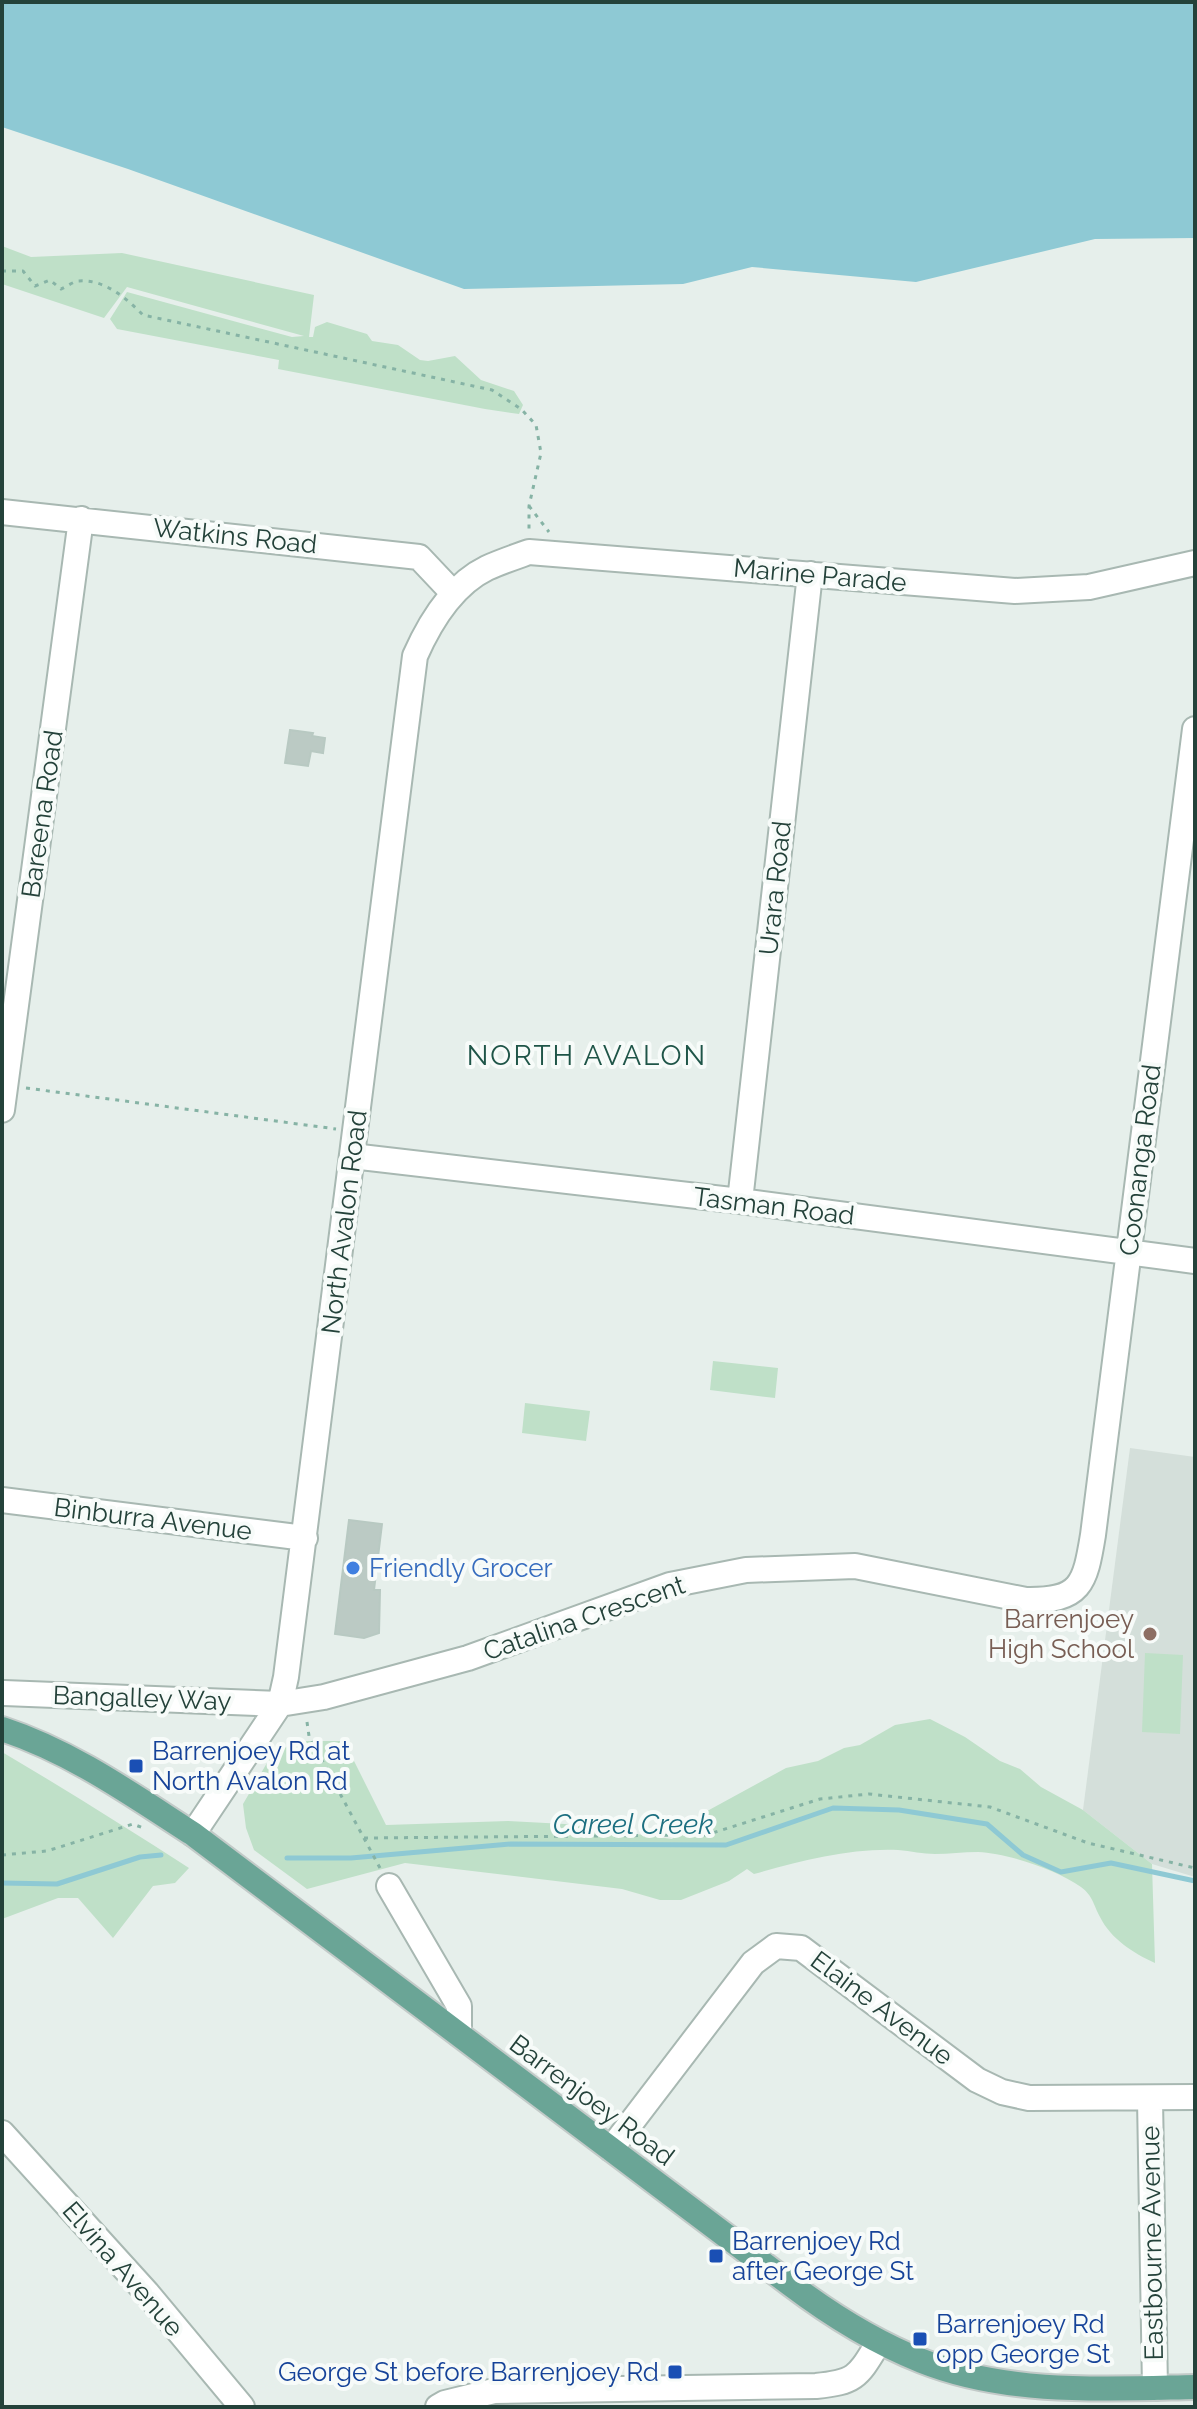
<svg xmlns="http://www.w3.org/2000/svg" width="1197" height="2409" font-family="Raleway,sans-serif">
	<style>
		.built { fill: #d4dfda }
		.green { fill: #bfe0c8 }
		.water { fill: #8ec9d4 }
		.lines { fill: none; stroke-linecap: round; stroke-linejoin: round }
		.stream { stroke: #8ec9d4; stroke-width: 5 }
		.building { fill: #bbcac4; stroke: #b8c9c2; stroke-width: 2 }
		.minor-casing { stroke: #a8b8b2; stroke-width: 28 }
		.major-casing { stroke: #c2cac8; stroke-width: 28 }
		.path { stroke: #86b3a5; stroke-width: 3; stroke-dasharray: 4 6; stroke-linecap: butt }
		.minor { stroke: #fff; stroke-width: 24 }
		.major { stroke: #6aa596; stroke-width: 24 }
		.shop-dot { fill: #3f7fe0; stroke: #f7fbf9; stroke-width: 3 }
		.education-dot { fill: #8d6e63; stroke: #f7fbf9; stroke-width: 3 }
		.transit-dot { fill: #1a4fb4; stroke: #f7fbf9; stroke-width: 3 }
		.labels { text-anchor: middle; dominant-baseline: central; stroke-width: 8; stroke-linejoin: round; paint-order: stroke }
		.street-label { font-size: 26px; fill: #24423a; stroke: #f7fbf9 }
		.shop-label { font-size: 26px; fill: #366cbe; stroke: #f7fbf9; text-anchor: start }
		.education-label { font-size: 26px; fill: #785e54; stroke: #f7fbf9; text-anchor: end }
		.transit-label { font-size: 26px; fill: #164399; stroke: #f7fbf9; text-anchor: start }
		.neighbourhood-label { font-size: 28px; letter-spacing: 2px; fill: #1f5548; stroke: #f7fbf9 }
		.water-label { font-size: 28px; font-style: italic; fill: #1c6f80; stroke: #f7fbf9 }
	</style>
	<rect width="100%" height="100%" fill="#e6efeb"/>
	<path class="built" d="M1130,1448L1195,1457V1877L1152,1864L1083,1810Z"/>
	<path class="green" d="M2,246L31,257L122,253L314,295L309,337H313L315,327L327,322L367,334L372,341L398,345L420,360L428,361L455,356L481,380L514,391L523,405L519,414L485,409L278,369L279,360L117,329L110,319L127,292L292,337L304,336L127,287L104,318L2,284Z
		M713,1361L778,1368L775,1398L710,1390Z
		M525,1403L590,1411L586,1441L522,1433Z
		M1145,1653L1183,1655L1180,1734L1142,1732Z
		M930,1719L965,1737L1000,1761L1020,1769L1041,1787L1083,1810L1152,1864L1155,1963C1133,1953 1111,1939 1100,1917C1093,1904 1093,1896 1081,1887C1057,1870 1007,1853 978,1852C963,1852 949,1854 935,1854C923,1854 911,1851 898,1850C850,1848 800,1861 754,1874L747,1869L729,1881L681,1900H660L622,1889L405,1863L307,1889L254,1850L246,1828L243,1804L271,1756L296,1741H344L386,1825L508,1821L565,1824L672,1839L698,1816L786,1768L818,1761L844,1748L860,1745L895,1725Z
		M2,1752C65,1789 127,1828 189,1868L175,1883L153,1886L113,1938L78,1898H58L2,1919Z"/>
	<path class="water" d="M2,2H1195V238L1095,239L916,282L752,267L683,284L464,289L128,169L2,127Z"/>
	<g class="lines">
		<path class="stream" d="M287,1858H351L511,1844L726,1845L833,1808L899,1810L987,1824L1023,1855L1061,1872L1111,1863L1195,1881
			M2,1883L57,1884L140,1857L161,1855"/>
	</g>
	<path class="building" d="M290,730L313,733L312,736L325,738L323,753L311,751L308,766L285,763Z
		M349,1520L382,1524L374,1590H380L379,1633L364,1638L335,1634Z"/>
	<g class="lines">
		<g class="minor-casing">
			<path id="minor" d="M2,512L419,557L453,593
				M2,1110L81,519
				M352,1156L740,1201L1195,1261
				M740,1201L810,574
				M2,1500L305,1538
				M4,1693L280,1704L324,1697L468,1658L670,1585L746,1570L855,1566L1026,1600C1081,1601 1085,1584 1093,1535L1195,729
				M193,1834L280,1704L286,1677L415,656C430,622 452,585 487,568C500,562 515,557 529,552L1015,591L1089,587L1195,563
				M389,1886L459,2006V2034
				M1150,2099L1155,2388
				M2,2133L147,2293L242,2407
				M611,2149L753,1963L776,1946L801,1948L977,2080L1002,2092L1029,2098L1195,2097
				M438,2407L445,2403L494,2391L816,2386C857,2382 858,2376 879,2342"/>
		</g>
		<g class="major-casing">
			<path id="major" d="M2,1729C72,1752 131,1794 193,1834L790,2284C831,2315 874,2342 922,2361C1008,2395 1104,2389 1195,2387"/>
		</g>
		<path class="path" d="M2,271H23L35,286L50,280L61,289C66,287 74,281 79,281C105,279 127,299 143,315L492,390L521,409L536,425L541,453L529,506V532
			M529,506L549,532
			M26,1088L336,1129
			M307,1722L309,1736L380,1868
			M364,1838L706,1835L820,1799L869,1794L990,1807L1088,1843L1195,1868
			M2,1855L47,1851L133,1824L143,1828"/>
		<use href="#minor" class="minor"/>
		<use href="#major" class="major"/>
	</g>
	<circle class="shop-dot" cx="353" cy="1568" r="8"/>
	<circle class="education-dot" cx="1150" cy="1634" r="8"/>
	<g class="transit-dot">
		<rect x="128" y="1758" width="16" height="16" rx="4"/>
		<rect x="708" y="2248" width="16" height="16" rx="4"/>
		<rect x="912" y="2331" width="16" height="16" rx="4"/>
		<rect x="667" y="2364" width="16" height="16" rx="4"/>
	</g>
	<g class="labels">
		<g class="street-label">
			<text transform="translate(235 536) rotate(6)">Watkins Road</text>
			<text transform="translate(820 575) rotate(5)">Marine Parade</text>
			<text transform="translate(42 814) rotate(-82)">Bareena Road</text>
			<text transform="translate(775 888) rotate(-84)">Urara Road</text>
			<text transform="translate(1140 1160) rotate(-83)">Coonanga Road</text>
			<text transform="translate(774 1206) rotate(7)">Tasman Road</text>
			<text transform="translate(344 1222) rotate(-83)">North Avalon Road</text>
			<text transform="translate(153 1519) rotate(7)">Binburra Avenue</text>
			<text transform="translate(584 1618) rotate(-19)">Catalina Crescent</text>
			<text transform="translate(142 1698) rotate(2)">Bangalley Way</text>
			<text transform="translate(882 2008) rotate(37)">Elaine Avenue</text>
			<text transform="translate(592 2100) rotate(37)">Barrenjoey Road</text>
			<text transform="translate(1152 2243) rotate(-91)">Eastbourne Avenue</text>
			<text transform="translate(123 2269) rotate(49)">Elvina Avenue</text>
		</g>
		<g class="shop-label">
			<text x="369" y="1568">Friendly Grocer</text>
		</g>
		<g class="education-label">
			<text x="1134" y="1619">Barrenjoey<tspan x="1134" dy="30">High School</tspan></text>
		</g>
		<g class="transit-label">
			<text x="152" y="1751">Barrenjoey Rd at<tspan x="152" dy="30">North Avalon Rd</tspan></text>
			<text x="732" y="2241">Barrenjoey Rd<tspan x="732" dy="30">after George St</tspan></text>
			<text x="936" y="2324">Barrenjoey Rd<tspan x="936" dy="30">opp George St</tspan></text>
			<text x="659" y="2372" text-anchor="end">George St before Barrenjoey Rd</text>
		</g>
		<g class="neighbourhood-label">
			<text x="587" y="1055">NORTH AVALON</text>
		</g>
		<g class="water-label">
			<text x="633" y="1824">Careel Creek</text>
		</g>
	</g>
	<rect width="1197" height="2409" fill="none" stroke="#24423a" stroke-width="8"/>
</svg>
